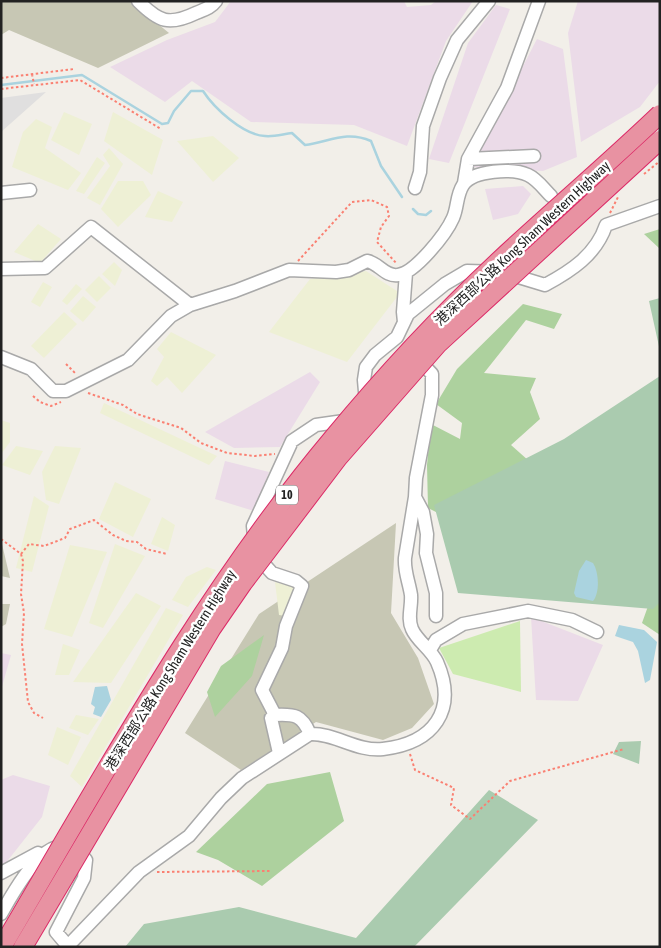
<svg xmlns="http://www.w3.org/2000/svg" width="661" height="948" font-family="'Asap Condensed','Noto Sans SC',sans-serif">
	<style>
		.residential { fill: #e0dfdf }
		.industrial { fill: #ebdbe8 }
		.construction { fill: #c7c7b4 }
		.farmland { fill: #eef0d5 }
		.grass { fill: #cdebb0 }
		.forest { fill: #add19e }
		.cemetery { fill: #aacbaf }
		.water { fill: #aad3df }
		.lines { fill: none; stroke-linecap: round; stroke-linejoin: round }
		.stream { stroke: #aad3df; stroke-width: 2.5 }
		.minor-casing { stroke: #a9a9a9; stroke-width: 15 }
		.path { stroke: #fa8072; stroke-width: 2; stroke-dasharray: 2.5 2.5; stroke-linecap: butt }
		.minor { stroke: #fff; stroke-width: 12 }
		.highway-bridge-casing { stroke: #dc2a67; stroke-width: 20; stroke-linecap: butt }
		.highway-bridge { stroke: #e892a2; stroke-width: 18 }
		.labels { text-anchor: middle; dominant-baseline: central; stroke-width: 5; stroke-linejoin: round; paint-order: stroke }
		.shield { fill: #fff; stroke: #646464; stroke-width: 1 }
		.shield-label { font-size: 12px; font-weight: bold; fill: #222 }
		.street-label { font-size: 14px; fill: #222; stroke: #fff }
	</style>
	<rect width="100%" height="100%" fill="#f2efe9"/>
	<path class="residential" d="M46,92L1,132V98Z"/>
	<path class="industrial" d="M231,1H404L407,7L431,5L436,1H473L446,41L407,146L354,125L251,122L192,81L165,102L110,67L167,40L215,22Z
		M578,1H660V81L640,107L581,142L568,33Z
		M496,5L510,9L449,163L429,159L468,43Z
		M537,39L563,49L577,157L543,171L471,167Z
		M523,186L531,194L518,214L493,220L485,189Z
		M310,372L320,382L280,447L234,448L205,432Z
		M225,461L269,472L254,511L215,499Z
		M531,617L603,645L578,701L536,700Z
		M1,653L11,655L1,690Z
		M13,775L50,786L42,817L5,864L1,865V780Z"/>
	<path class="construction" d="M1,1H130L169,33L98,68L9,30L1,35Z
		M396,523L391,613L418,658L434,704L412,728L383,740L316,722L241,770L185,733L259,614Z
		M1,544H2L10,578L1,576Z
		M1,604H10L6,624L1,627Z"/>
	<path class="farmland" d="M64,112L92,124L79,155L51,140Z
		M113,112L163,140L152,175L104,141Z
		M36,119L52,127L45,148L81,173L68,190L12,167L23,132Z
		M213,136L239,158L213,182L177,141Z
		M109,148L123,164L100,205L87,198L110,166L103,155Z
		M97,157L105,163L84,194L76,191Z
		M118,181H143L151,195L118,227L101,209Z
		M158,191L183,202L172,222L145,217Z
		M38,224L61,239L40,263L14,252Z
		M114,262L122,270L115,286L102,274Z
		M366,271L400,293L347,362L269,332L310,279Z
		M99,276L111,288L97,302L85,290Z
		M43,282L52,287L40,307L31,302Z
		M76,284L82,289L67,305L62,301Z
		M83,296L96,307L83,322L70,311Z
		M64,312L77,324L44,358L31,346Z
		M171,332L216,355L182,393L167,377L157,386L151,381L164,357L157,349Z
		M104,403L217,456L209,465L100,413Z
		M1,420L10,423V442L1,454Z
		M16,446L43,451L30,475L2,465Z
		M55,446L81,448L59,504L46,500L42,472Z
		M115,482L151,499L133,537L99,519Z
		M34,496L49,506L32,572L16,568Z
		M162,517L175,525L168,551L151,544Z
		M115,544L145,556L103,628L89,623Z
		M70,545L107,552L72,637L44,629Z
		M207,567L216,570L188,607L172,600L186,577Z
		M275,582L297,588L286,616L279,615Z
		M136,593L161,606L111,683L73,682Z
		M166,608L183,615L82,787L70,776Z
		M63,644L80,650L69,675H55Z
		M76,715L99,719L88,735L69,728Z
		M57,727L81,737L68,765L48,755Z"/>
	<path class="grass" d="M520,621L521,692L453,674L439,648Z"/>
	<path class="forest" d="M660,229V249L644,234Z
		M523,304L562,314L554,329L526,320L484,373L536,378L530,392L540,419L511,445L538,469L444,516L428,508L427,465L431,424L460,439L462,423L436,404L457,369Z
		M652,595L660,596V635L642,623Z
		M264,635L252,676L215,717L207,692L221,666Z
		M330,772L344,821L262,886L218,860L196,852L267,784Z"/>
	<path class="cemetery" d="M660,298V351L649,301Z
		M660,376V602L653,609L458,593L434,505L564,439Z
		M641,741L639,764L613,754L619,742Z
		M489,790L538,820L414,947H125L144,924L239,907L356,938Z"/>
	<path class="water" d="M586,560L593,563C599,572 600,593 593,601L576,597L574,593L579,571Z
		M619,625L644,630L657,642L650,680L645,683L638,651L633,642L615,636Z
		M107,686L111,700L101,717L93,714L95,707L91,704L95,687Z"/>
	<g class="lines">
		<path class="stream" d="M1,85L82,75L162,124L168,123L174,111L191,91H203C214,108 243,135 265,136C274,137 283,134 292,133L305,145C329,142 346,130 371,141L381,166L402,197
			M413,209L418,214L426,215L431,211"/>
		<g class="minor-casing">
			<path id="minor" d="M138,1C159,22 169,26 196,13C203,10 211,8 216,1
				M468,159L534,156
				M464,183L468,159L507,88L539,1
				M415,188L420,172L423,126L440,78L457,40L489,1
				M1,193L30,190
				M1,269L45,268L91,227L190,305
				M404,322L403,312L406,273
				M1,357L31,369L53,391H66L128,360L171,316L190,305L235,291L289,270L336,272L349,270L367,261C379,263 385,277 398,275C415,273 446,234 453,218C458,207 456,196 463,185C473,170 513,168 528,175C537,179 544,189 551,196
				M416,357L432,374V395L416,478L415,497L423,512L427,534L426,553L436,593V616
				M366,403L364,380L366,367L375,355L397,337L408,314L445,284L467,271L502,272L545,285C571,271 596,255 606,225L660,206
				M430,650L436,640L463,624L528,611L572,620L597,632
				M275,715L271,718L279,753
				M310,734C335,733 357,752 383,749C434,743 458,710 437,662C431,649 417,641 412,629C407,618 412,607 411,595C409,582 404,571 405,558L415,497
				M1,873L38,853L40,854
				M1,914C16,888 53,816 86,860L84,878L56,932L67,945
				M67,947L139,872L189,836L221,798L242,778L310,734C302,715 295,714 275,715L262,690L282,648L286,626L302,586L296,581L272,573L263,563L255,547L253,526L292,441L316,425L344,421L351,417"/>
		</g>
		<path class="path" d="M32,74L34,84
			M1,78L74,69
			M1,89L80,80L161,129
			M644,174L660,161
			M610,213L618,197
			M298,261L352,202L371,200L387,207L389,216L381,227L377,242L397,264
			M66,364L76,374
			M88,393L123,405L137,414L181,428L201,443L227,453L255,456L275,454
			M33,396L40,402L51,406L61,402
			M1,539L21,554L23,561L21,594L24,613L22,644L28,702L34,713L43,718
			M21,554L29,544L44,546L65,538L70,529L94,520L113,535L126,541L137,542L146,549L167,554
			M410,754L415,770L454,788L451,805L470,819L510,781L624,749
			M157,872L270,871"/>
		<use href="#minor" class="minor"/>
		<g class="highway-bridge-casing">
			<path id="highway-bridge" d="M2,947C105,773 202,594 332,439C389,370 451,304 517,244C564,201 613,159 660,114
				M23,947L212,628L243,583L338,458L438,344L660,140"/>
		</g>
		<use href="#highway-bridge" class="highway-bridge"/>
	</g>
	<g class="labels">
		<rect class="shield" x="276" y="485.5" width="22" height="19" rx="4"/>
		<g class="shield-label">
			<text x="287" y="495">10</text>
		</g>
		<g class="street-label">
			<text transform="translate(522 243) rotate(-43)">港深西部公路 Kong Sham Western Highway</text>
			<text transform="translate(170 670) rotate(-58)">港深西部公路 Kong Sham Western Highway</text>
		</g>
	</g>
	<rect width="661" height="948" fill="none" stroke="#222222" stroke-width="5"/>
</svg>
